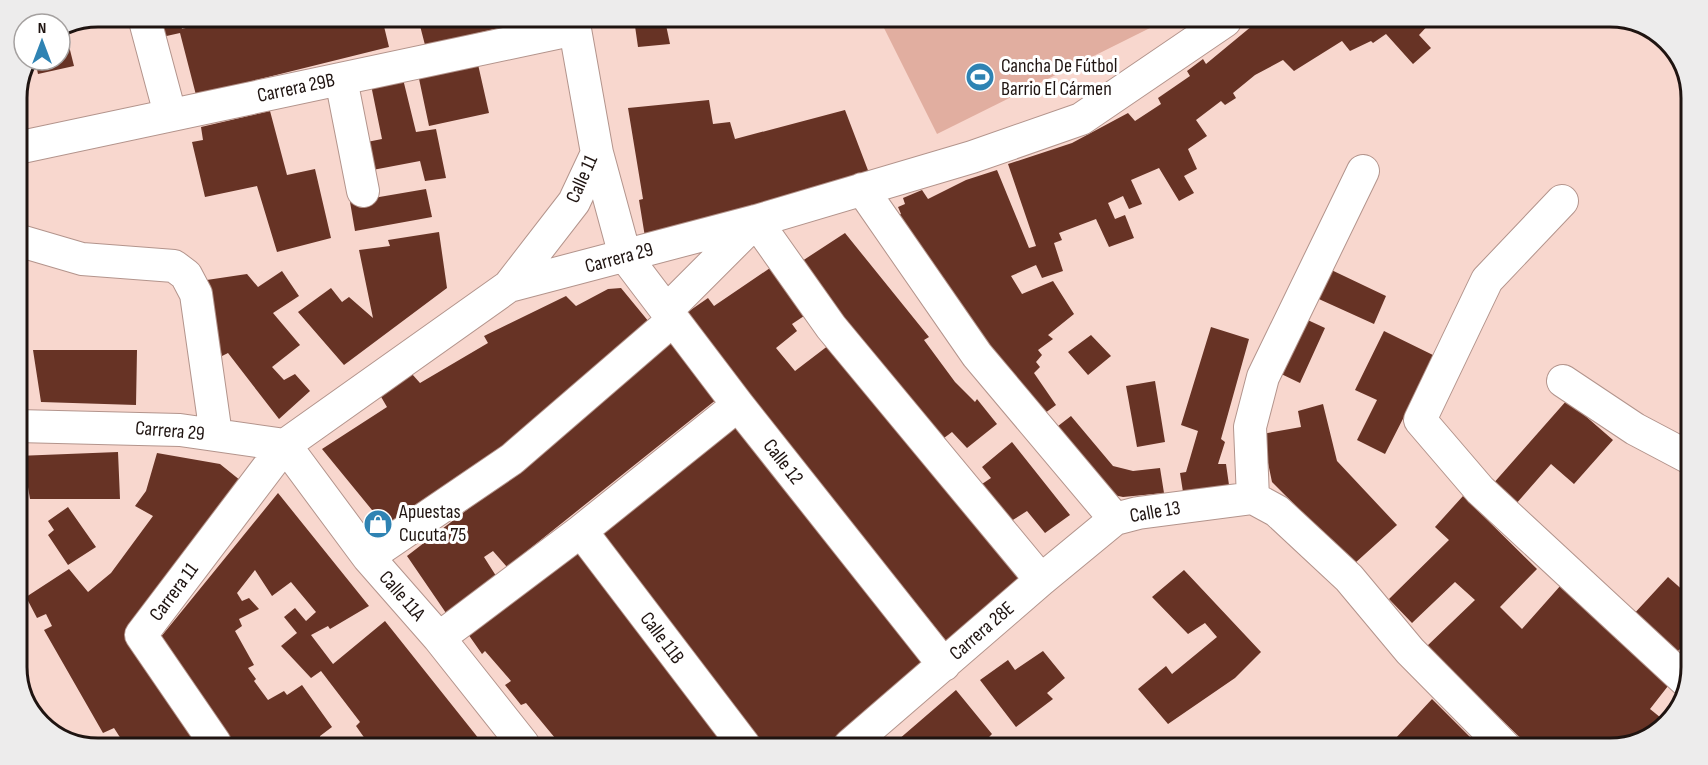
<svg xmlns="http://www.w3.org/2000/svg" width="1708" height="765" font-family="'Sofia Sans Condensed',sans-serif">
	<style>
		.green { fill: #e1aea0 }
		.building { fill: #673325 }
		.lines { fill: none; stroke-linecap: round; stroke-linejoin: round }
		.minor-casing { stroke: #b3948c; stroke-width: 34 }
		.minor { stroke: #fff; stroke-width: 32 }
		.labels { text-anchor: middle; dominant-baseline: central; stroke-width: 6; stroke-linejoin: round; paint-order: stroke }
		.poi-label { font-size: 20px; fill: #1f1411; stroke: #fff; text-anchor: start }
		.street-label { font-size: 20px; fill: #1f1411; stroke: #fff }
		.rim { fill: none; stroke: #1f1411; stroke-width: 3 }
	</style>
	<rect width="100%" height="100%" fill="#f8d7ce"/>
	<path class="green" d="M880,20L1164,21L937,134Z"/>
	<path class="building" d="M147,17H179L182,29L208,22L207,17L382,18L389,47L196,95L180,33L153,39Z
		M418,18H538V19L425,45Z
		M634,19H680L681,23L666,25L670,44L638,47Z
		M1258,21L1431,22L1419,35L1431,48L1413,64L1386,34L1373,43L1371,41L1350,51L1342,41L1294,71L1283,60L1255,75L1233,93L1236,98L1225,105L1221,101L1196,120L1207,136L1188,149L1197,169L1184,176L1194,193L1179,201L1159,168L1131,180L1142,204L1129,209L1123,196L1108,203L1115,219L1125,215L1134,238L1109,247L1096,219L1059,233L1062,240L1054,243L1063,271L1042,278L1036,265L1011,276L1022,294L1053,281L1074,314L1048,335L1053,339L1038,350L1042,355L1036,362L1040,367L1034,373L1056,405L1037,419L890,219L901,214L898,207L905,204L903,198L922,190L928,199L966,180L997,170L1029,248L1036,246L1008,164L1072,143L1128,113L1135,121L1161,104L1158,98L1190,76L1187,71L1203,59L1206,64Z
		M65,30L74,66L38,74L35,60H60V32Z
		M477,60L489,113L429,126L418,74Z
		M403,79L416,132L436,129L446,178L425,181L420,161L362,172L367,142L382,139L371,85Z
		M709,100L713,124L730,122L735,139L845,110L869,173L645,237L639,200L643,199L628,108Z
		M270,111L287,175L315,169L331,238L277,252L257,186L205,197L192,142L203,140L201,127Z
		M426,189L432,217L355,231L350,202Z
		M439,232L447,288L344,365L298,312L331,288L342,302L349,297L373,318L359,250L390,246L388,240Z
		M845,233L929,337L924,340L955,382L975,402L977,399L997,424L967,448L952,432L940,441L796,265Z
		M1323,266L1386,296L1374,324L1310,295Z
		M770,268L804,316L792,324L797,331L776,348L795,371L829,345L1023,580L951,647L848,518L843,520L682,316L708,298L714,306Z
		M282,271L299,296L273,313L300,345L272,367L284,380L295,374L310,391L279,419L228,353L222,356L200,281L247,274L258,287Z
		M621,288L649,322L529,430L390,532L322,449L387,407L380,395L412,374L420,383L488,343L484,336L566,296L576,306L608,289Z
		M1299,316L1325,328L1300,383L1275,371Z
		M1211,327L1249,339L1221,439L1225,442L1218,464H1226L1229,485L1183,492L1180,473L1186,472L1198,431L1181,425Z
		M1384,331L1435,356L1385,454L1357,440L1377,400L1355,390Z
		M1091,335L1111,356L1088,375L1068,352Z
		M671,339L717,399L507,567L493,551L484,557L498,579L446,613L407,556L516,472Z
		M33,350H137L136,405L41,402Z
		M1155,381L1165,442L1137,447L1126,386Z
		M1567,400L1613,440L1574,484L1551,464L1515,505L1492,485Z
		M1323,404L1337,461L1397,525L1354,564L1272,482L1262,434L1301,427L1298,411Z
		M1071,416L1113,466L1133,471L1160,468L1164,493L1123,497L1104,493L1049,433Z
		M735,425L928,664L828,745H764L672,626L666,628L602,531Z
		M1012,442L1070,515L1045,533L1027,511L1008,523L979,486L991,478L982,467Z
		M118,452L120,499H30L27,481L17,482V456Z
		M157,453L220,464L246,485L146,610L126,628L202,743L123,742L114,728L103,733L44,630L52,626L46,614L37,618L26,597L69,569L88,592L111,573L153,516L135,506L146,491Z
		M278,493L369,606L330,629L328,626L311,635L333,664L385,621L483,744L368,743L356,726L360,722L321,671L311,678L281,646L297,633L284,617L295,608L306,621L316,612L291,582L272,596L255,570L237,593L242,601L249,598L259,609L239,619L242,626L235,631L254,665L248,668L256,679L254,681L268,700L284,691L287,695L302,685L332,727L320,736V743H230L160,638Z
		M1463,496L1537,569L1500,607L1522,629L1561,585L1668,686L1650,709L1666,722L1655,735L1610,748H1531L1426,647L1475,600L1455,582L1412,623L1389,599L1449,540L1435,527Z
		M68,507L96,547L68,565L48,535L54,530L48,521Z
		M578,553L732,745L560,744L526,703L521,705L505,685L511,681L485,651L482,654L468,634Z
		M1184,570L1261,652L1235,678L1168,724L1138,689L1166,666L1172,674L1217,637L1205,623L1188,634L1152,597Z
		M1668,577L1686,593V643L1675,654L1632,616Z
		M1043,651L1065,678L1047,693L1053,699L1016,727L980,680L1008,660L1015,670Z
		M956,690L992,734L980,746H891Z
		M1432,699L1481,748H1404L1395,739Z"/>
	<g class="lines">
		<g class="minor-casing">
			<path id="minor" d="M144,17L170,114
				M341,79L363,191
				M17,148L575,29
				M597,153L625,256L738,405L944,665
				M862,189L977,355L1115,519
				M1562,201L1487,280L1420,420L1480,490L1685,680
				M17,243L24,242L82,259L174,266L186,275L196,294L216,435
				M509,286L574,202L597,153L573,18
				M666,311L756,221L831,327L1041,580
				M1563,381L1635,429L1688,457
				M17,426L180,430L285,445
				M285,445L368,557L439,638L523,744
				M1253,498L1250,427L1263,377L1363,171
				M581,531L744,745
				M368,557L512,459L673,320
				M439,638L581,531L738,405
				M215,743L141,635L285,445L509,286L756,221L972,157L1081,119L1225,21
				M850,745L1041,580L1115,519L1138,513L1253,498L1277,511L1349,578L1410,651L1506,748"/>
		</g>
		<use href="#minor" class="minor"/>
	</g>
	<defs>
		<g id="stadium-disc" transform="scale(1.5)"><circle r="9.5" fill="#2f83b3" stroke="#fff"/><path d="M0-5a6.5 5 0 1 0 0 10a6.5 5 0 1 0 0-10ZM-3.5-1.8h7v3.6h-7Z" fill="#fff"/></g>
		<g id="shop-disc" transform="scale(1.5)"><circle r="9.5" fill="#2f83b3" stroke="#fff"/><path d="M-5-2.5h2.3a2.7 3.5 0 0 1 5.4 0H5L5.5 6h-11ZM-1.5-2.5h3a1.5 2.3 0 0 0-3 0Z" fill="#fff"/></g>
	</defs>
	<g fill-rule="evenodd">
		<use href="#stadium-disc" x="980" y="77"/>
		<use href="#shop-disc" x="378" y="524"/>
	</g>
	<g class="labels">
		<g class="poi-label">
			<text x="1001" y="66">Cancha De Fútbol<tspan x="1001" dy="23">Barrio El Cármen</tspan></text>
			<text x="399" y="512">Apuestas<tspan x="399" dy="23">Cucuta 75</tspan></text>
		</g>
		<g class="street-label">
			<text transform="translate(296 88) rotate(-12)">Carrera 29B</text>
			<text transform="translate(582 179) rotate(-66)">Calle 11</text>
			<text transform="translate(619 258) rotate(-15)">Carrera 29</text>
			<text transform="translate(170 431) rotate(5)">Carrera 29</text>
			<text transform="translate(783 462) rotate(52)">Calle 12</text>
			<text transform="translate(1155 512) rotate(-10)">Calle 13</text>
			<text transform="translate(174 592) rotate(-53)">Carrera 11</text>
			<text transform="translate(402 596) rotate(49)">Calle 11A</text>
			<text transform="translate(982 631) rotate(-41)">Carrera 28E</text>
			<text transform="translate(662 638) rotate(53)">Calle 11B</text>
		</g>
	</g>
	<path d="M0 0H1708V765H0ZM98 27H1610A71 71 0 0 1 1681 98V667A71 71 0 0 1 1610 738H98A71 71 0 0 1 27 667V98A71 71 0 0 1 98 27Z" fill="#edecec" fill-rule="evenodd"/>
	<path class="rim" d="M98 27H1610A71 71 0 0 1 1681 98V667A71 71 0 0 1 1610 738H98A71 71 0 0 1 27 667V98A71 71 0 0 1 98 27Z"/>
	<g transform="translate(42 42)"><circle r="28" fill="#ffffff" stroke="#a5a1a0" stroke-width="1.5"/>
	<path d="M0-4.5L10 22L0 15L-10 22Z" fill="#2f83b3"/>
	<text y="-9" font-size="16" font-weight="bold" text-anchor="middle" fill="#1f1411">N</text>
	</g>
</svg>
